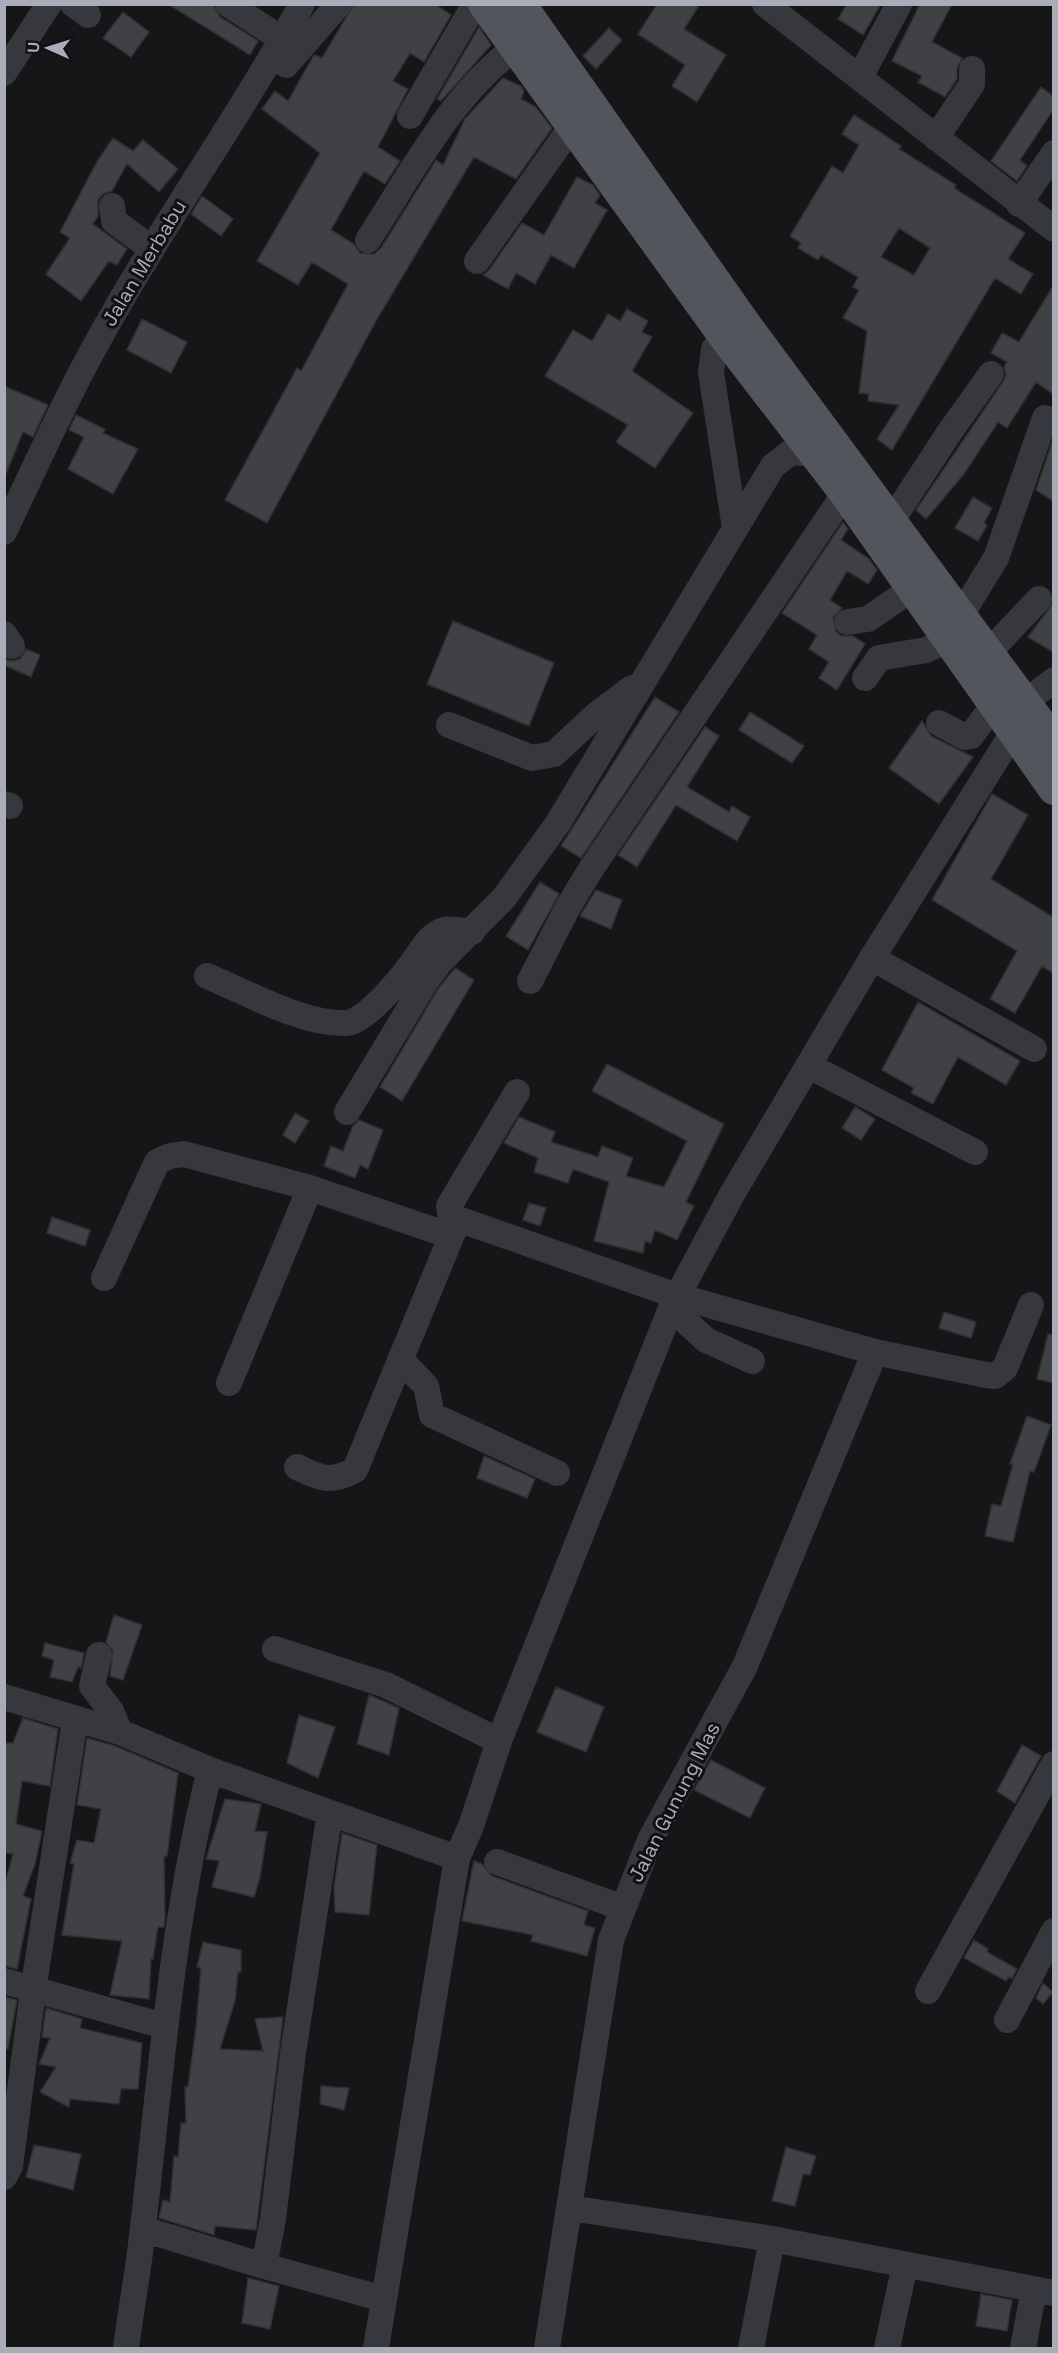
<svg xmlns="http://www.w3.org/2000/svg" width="1058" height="2353" font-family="'Space Grotesk',sans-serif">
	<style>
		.building { fill: #404145; stroke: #303034; stroke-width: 1.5; fill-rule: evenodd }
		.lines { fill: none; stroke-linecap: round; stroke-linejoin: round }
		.minor { stroke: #37383d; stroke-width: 26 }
		.major { stroke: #53555c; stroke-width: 32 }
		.labels { text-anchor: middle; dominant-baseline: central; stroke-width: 6; stroke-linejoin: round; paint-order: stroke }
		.street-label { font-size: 20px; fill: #a8adb8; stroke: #111113 }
	</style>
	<rect width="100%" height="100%" fill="#161618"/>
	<path class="building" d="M168,4H213L220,17L258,41L250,55Z
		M354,4H435L451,15L424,62L410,53L393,81L408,89L378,147L400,161L385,184L364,171L331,230L354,244L360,253L374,254L381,248L436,160L443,165L465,119L503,78L521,86L524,91L521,99L536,107L552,128L516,179L474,157L377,319L267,523L225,500L297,368L301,371L348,284L312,262L298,285L257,261L320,153L262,109L275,91L288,101L314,55L322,58Z
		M657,4H700L684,29L726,55L697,102L672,86L685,65L638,34Z
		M847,4H881L863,35L838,19Z
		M920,4H952L932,42L962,58L957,68V79L945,97L918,82L922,76L892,61Z
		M123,12L149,32L131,57L103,38Z
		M479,27L491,45L441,101L437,99Z
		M609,28L622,40L596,69L583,56Z
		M1041,87L1053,96V110L1020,160L1027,166L1017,181L991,161Z
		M854,115L901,146L899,149L956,185L954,188L1025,233L1008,259L1033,274L1021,294L995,278L892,450L877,439L899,405L868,401L869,394L859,393L867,331L843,318L859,290L853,287L858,277L821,255L818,260L798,248L801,243L790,236L832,166L843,173L859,145L842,134ZM899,228L930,248L914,275L881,257Z
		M113,138L133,151L143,140L178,169L159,192L127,164L112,191L103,194L98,200V216L93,224L127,249L117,265L109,261L81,301L46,274L70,238L60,232L98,160Z
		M577,177L593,185L600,195L595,203L607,210L574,268L551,255L535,284L516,273L508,289L483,275L489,270L522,223L544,235Z
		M202,196L233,219L221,236L191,214Z
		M1053,286V394L1036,382L1007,428L998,422L964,474L926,519L916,510L1003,382L1006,375L1004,367L1007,362L991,353L1002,333L1019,342Z
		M627,309L648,321L642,332L652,337L632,371L693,413L655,468L616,442L628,425L545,376L573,330L592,341L608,314L620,321Z
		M142,319L187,342L171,373L127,350Z
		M4,386L48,405L33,437L23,432L5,476Z
		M76,415L105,429L103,433L138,449L113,494L68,469L84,437L69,430Z
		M1053,439V501L1036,490Z
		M973,497L992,508L984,523L987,525L978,541L955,528Z
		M843,522L848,529L841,540L869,559L877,570L868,584L847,571L830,600L842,608L833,617L836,632L842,636H853L865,644L837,690L819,678L829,662L809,649L817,635L782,613Z
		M1053,603V652L1028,637Z
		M453,621L554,663L529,726L427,684Z
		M26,649L40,655L31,677L4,665V659L12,661L20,659Z
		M655,697L679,712L581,858L561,846Z
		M750,712L804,746L792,763L739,730Z
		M922,721L931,736L973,757L939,804L889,768Z
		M705,727L719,736L687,787L729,812L732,806L750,817L737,841L676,805L637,867L618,855Z
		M992,794L1028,815L991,879L1053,917V973L1042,966L1015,1013L990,999L1017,951L932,900Z
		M540,882L559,894L528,950L506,936Z
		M596,890L622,900L611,929L580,916Z
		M455,968L474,980L402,1101L380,1087L438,989Z
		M918,1002L1020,1061L1006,1085L958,1057L933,1104L911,1093L914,1088L882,1070Z
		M607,1064L724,1124L686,1202L694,1206L677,1240L655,1230L651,1243L645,1241L643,1253L594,1241L609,1182L573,1169L568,1183L534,1172L538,1158L504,1143L519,1117L555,1132L551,1142L598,1157L602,1146L633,1158L626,1176L664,1187L687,1141L592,1091Z
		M855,1107L875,1119L861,1140L842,1128Z
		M295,1113L309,1121L295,1143L283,1135Z
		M359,1120L383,1130L368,1169L360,1165L355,1178L324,1166L331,1146L343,1151L353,1126Z
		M529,1203L546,1208L540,1226L523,1220Z
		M52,1217L90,1230L85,1246L47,1233Z
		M944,1312L976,1322L971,1338L939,1328Z
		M1048,1334L1053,1335V1383L1037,1379Z
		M1027,1416L1051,1425L1034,1472L1030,1471L1013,1542L985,1536L992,1504L1001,1506L1013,1464H1010Z
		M484,1456L535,1479L527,1498L477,1478Z
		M114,1615L142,1625L123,1680L110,1676L113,1651L106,1642Z
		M45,1643L84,1653L81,1668L78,1667L72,1682L50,1677L54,1660L42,1656Z
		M556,1687L604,1707L586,1752L537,1732Z
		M369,1695L399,1708L389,1755L357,1744Z
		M299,1715L335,1727L318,1778L287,1763Z
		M23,1718L58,1729L50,1786L22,1781L16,1824L42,1831L35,1864L23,1896L31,1899L17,1969L4,1966V1887L13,1854L4,1853V1743H13Z
		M87,1738L115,1746L178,1773L167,1856H164L165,1918L164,1927H158L153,1959H151L149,1999L110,1995L122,1941L62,1935L74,1864L70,1863L77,1840L94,1843L101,1809L77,1805Z
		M1022,1745L1041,1756L1015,1803L997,1791Z
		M711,1760L765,1788L750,1818L694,1790Z
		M225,1799L261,1804L255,1831L267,1832L260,1877L254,1897L212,1887L219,1861L206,1859Z
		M342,1833L377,1845L369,1915L335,1912L334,1887Z
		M474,1861L482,1864L492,1876L588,1911L584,1925L595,1928L587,1956L531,1941L533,1935L462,1921Z
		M974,1940L988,1949L987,1952L1017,1969L1012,1979L1009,1977L1006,1981L964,1958Z
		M203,1942L241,1950V1972H238L235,2001L220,2049L263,2051L255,2019L283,2017L256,2230L215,2226L214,2235L159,2218L163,2200L170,2202L174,2156L178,2157L181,2123H186L185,2087H188L196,2027L201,1968L197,1967Z
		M1043,1983L1053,1992L1043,2004L1036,1998Z
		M4,1997L17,2000L8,2049L4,2048Z
		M46,2008L82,2019L80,2028L142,2043L138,2089H121L119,2104L70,2099L69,2107L40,2092L56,2067L39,2064L50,2038L42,2037Z
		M321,2086L349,2088L344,2110L320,2104Z
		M34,2145L81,2154L73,2190L26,2177Z
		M786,2147L816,2156L810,2175L803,2174L795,2206L772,2201Z
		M248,2278L279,2286L270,2329L242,2323Z
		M981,2294L1012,2300L1007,2331L976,2326Z"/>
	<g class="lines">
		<path class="minor" d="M73,4L88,15
			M228,4L283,40
			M765,4L1054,229
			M286,65L339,4
			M4,73L49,4
			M860,77L899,4
			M410,116L475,4
			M936,138L972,84V69
			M1019,204L1054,153
			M112,206L114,221L152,249
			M368,240C415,168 456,85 529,38
			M477,261L572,126
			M892,520L951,430L991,374
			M735,528L711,372L714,349L741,328
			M4,532C39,459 71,386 112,316C172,210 243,111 302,4
			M961,615L996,558L1045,418
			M847,622L868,619L913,588
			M4,634L12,646
			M988,653L1039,599
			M865,678L879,658L926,650L949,639
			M1025,702L1054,680
			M939,723L965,737L971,736L995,703
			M449,725L532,758L554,754L596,715L632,688
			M4,804L10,806
			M872,958L1034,1049
			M207,976C246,992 303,1025 346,1023C364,1023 399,981 410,966C420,954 428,934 444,930C453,928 463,931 472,932
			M530,981L568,907L591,869L845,493
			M809,1066L975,1152
			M517,1092L449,1206L450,1213L458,1219L677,1296L875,1352L986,1375L995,1376L1005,1368L1031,1305
			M347,1112L426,981L441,961L504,898L558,823L773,466L791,452L816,454
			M104,1278L157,1162L170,1156L184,1154L310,1188
			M671,1308L706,1340L752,1361
			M400,1359L426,1386L432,1415L557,1473
			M229,1383L310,1188L451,1236
			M297,1467C321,1479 331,1483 355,1470L458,1220
			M275,1649L386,1685L499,1741
			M99,1655L92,1686L111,1711L120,1732
			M4,1697L120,1732L210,1770L457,1858L471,1826L499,1741L671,1308L731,1196L872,958L1014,731
			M497,1862L623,1908
			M4,1981L164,2026
			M928,1991L1054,1764
			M1007,2020L1054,1931
			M4,2177L10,2166L33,1991L75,1720
			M570,2208L772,2239L1054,2293
			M143,2229L264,2266L273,2219L293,2053L328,1825L332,1814
			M264,2266L384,2299
			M126,2348C131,2308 139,2268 143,2227C161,2074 172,1920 210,1770
			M376,2348L457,1858
			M547,2348L611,1940L650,1840L745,1666L875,1352
			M751,2348L772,2239
			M887,2348L905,2265
			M1023,2348L1034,2289"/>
		<path class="major" d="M484,4L727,340L845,493L1054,789
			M520,4L745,324L1054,742"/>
	</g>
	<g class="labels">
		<g class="street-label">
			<text transform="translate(144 263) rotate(-59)">Jalan Merbabu</text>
			<text transform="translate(674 1802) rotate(-63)">Jalan Gunung Mas</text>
		</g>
	</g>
	<rect width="1058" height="2353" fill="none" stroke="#a8adb8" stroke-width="12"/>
	<g transform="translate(48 48) rotate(273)" stroke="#111113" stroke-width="4.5" paint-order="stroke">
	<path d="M0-4.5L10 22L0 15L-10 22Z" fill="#a8adb8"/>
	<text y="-9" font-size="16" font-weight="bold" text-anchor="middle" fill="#a8adb8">U</text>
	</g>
</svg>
